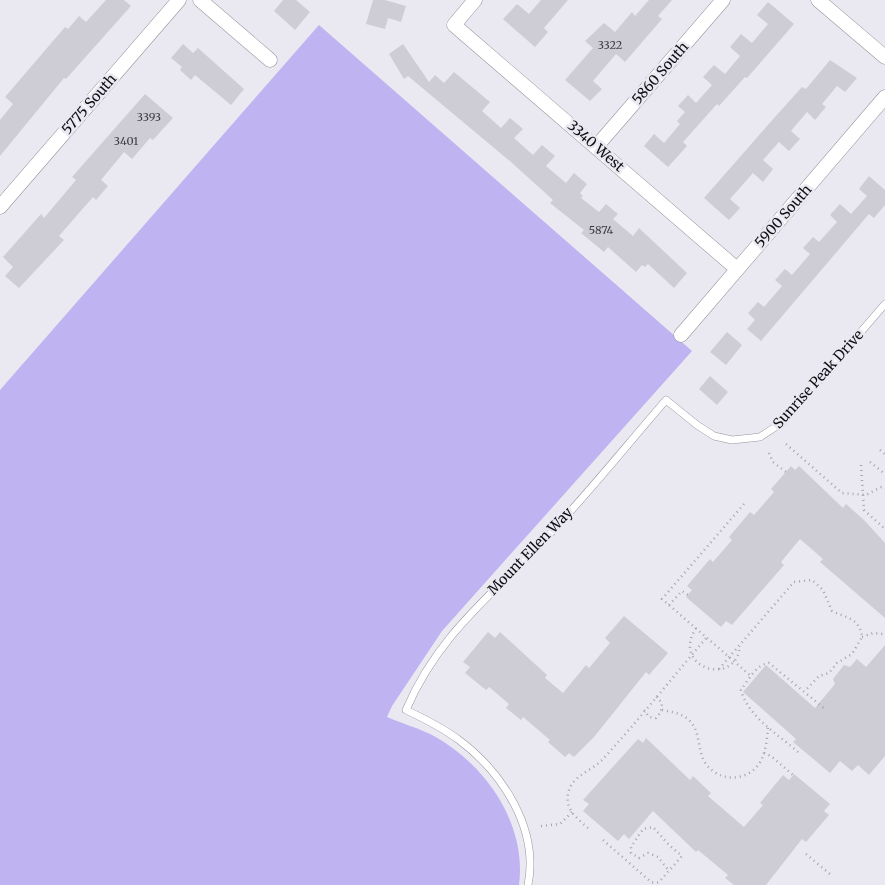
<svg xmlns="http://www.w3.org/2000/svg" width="885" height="885" font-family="Merriweather,serif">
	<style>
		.green { fill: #bfb3f1 }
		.building { fill: #cecdd5 }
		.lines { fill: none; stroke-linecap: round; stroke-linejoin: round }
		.lane-casing { stroke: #95949c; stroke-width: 8 }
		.street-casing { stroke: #95949c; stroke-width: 15 }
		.path { stroke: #a5a4ab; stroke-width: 2.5; stroke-dasharray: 1 4; stroke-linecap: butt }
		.lane { stroke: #fff; stroke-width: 7 }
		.street { stroke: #fff; stroke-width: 14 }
		.labels { text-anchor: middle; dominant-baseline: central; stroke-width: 5; stroke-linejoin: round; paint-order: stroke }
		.number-label { font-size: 11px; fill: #3d3d40 }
		.street-label { font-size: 14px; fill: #0d0d0f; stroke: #eae8f1 }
	</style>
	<rect width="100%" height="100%" fill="#eae8f1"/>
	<path class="green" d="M319,25L692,351L442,631L392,706L387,717C403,724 419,728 434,736C486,765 527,824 519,885H0V390Z"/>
	<path class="building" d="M106,0H124L131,6L66,79L64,78L0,156V120L13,104L5,97L65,27L68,29L79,16L86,22Z
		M283,0H296L310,12L295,30L274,11Z
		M373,0H385L406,6L401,22L388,18L385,29L366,24Z
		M541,0H568L544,28L548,32L535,47L503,19L517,4L529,14Z
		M649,0H672L658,16L662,19L625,62L616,54L593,81L602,89L590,101L565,80L593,48L585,41L604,23L615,32L632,12L635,16Z
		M768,2L794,24L747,78L745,77L719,106L717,104L683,142L687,146L668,167L644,146L654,134L664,143L680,124L677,121L685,112L678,106L688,95L696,103L712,85L703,77L714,65L725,74L740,56L730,47L741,34L752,43L768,24L757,15Z
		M183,44L193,53L198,48L244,89L231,105L195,75L191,80L180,70L182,67L171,58Z
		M403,44L429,82L435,75L444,83L454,72L490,102L482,111L501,128L510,118L523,129L514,138L533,155L542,145L555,156L546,166L566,183L574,173L587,184L580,193L583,196L581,198L599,212L606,204L618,214L613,219L633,236L639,228L687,273L674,288L648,264L645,267L642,265L636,272L608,247L604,252L581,233L584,230L550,203L553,200L511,162L408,76L404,79L389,54Z
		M830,60L857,78L845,92L837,86L822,104L826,107L815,120L807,112L791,131L800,139L789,151L779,142L763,160L773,169L763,182L753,173L730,199L740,208L729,220L704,198L775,117L802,87L806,89Z
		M145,94L173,118L153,140L150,138L132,159L124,152L101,180L108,186L96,200L93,197L59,236L64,240L19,288L5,276L13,267L3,257L41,214L44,218L76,180L72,177Z
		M869,176L885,190V205L874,218L869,214L761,341L747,329L755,320L748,313L758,302L764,307L782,286L775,280L785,269L792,275L810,254L803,248L813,237L819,242L837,222L830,215L840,204L851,214L867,196L859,189Z
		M727,332L742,345L726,365L710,352Z
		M710,376L728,392L717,405L699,389Z
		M791,466L795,470L799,466L843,508L846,504L864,520L885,543V618L820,562L823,559L800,539L781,562L784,565L732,625L726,621L721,627L686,597L692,590L687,586L710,559L713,562L732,540L729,537L750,512L754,515L774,492L771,489Z
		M624,616L668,653L649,675L646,672L594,737L574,757L569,753L565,757L548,742L550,740L523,717L521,720L506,708L509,704L489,687L486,690L465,673L470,667L463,662L488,632L495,638L500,632L547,675L545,678L563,693L586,665L589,668L610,643L605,638Z
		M885,645V756L869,775L858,765L852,771L840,761L830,773L793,742L796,739L743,692L766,665L815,708L835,684L833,679L844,665L850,667L857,659L866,667Z
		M646,738L690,780L693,776L711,793L708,796L744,827L763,805L760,803L783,775L789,780L794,774L830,804L824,811L829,815L806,842L802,839L766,885H734L725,878L728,875L698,850L696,852L653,811L629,839L624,834L618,841L583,811L589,804L583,800L638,739L643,743Z"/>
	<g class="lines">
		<g class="lane-casing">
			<path id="lane" d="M528,885C539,829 503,773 459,740C443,728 425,719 406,710C438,635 490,597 544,540C587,495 626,446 666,400L697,425L714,436L732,440L760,437L783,422L885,304"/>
		</g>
		<g class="street-casing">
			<path id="street" d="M200,0L270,60
				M475,0L454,25L737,269
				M818,0L885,57
				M596,147L723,0
				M0,207L179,0
				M681,335L885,97"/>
		</g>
		<path class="path" d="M786,444L842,493L866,495L885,485
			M880,450L885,454
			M769,453L773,462L786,472
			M870,462L885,474
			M861,465L864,510L885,529
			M744,504L662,599L751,676
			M669,605L682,591L688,595
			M696,628C670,668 736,688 740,646
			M862,637L873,633L883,634
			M719,669L794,582L812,580L823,590L832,611C846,618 860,618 862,637L852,654L837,663L829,673L819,676L805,691
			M644,710L649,717L656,718L661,712L662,703L656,696
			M662,710C672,712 682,713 690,721C701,733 697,751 706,764C719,782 746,782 759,764C766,753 767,739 768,727
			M798,752C779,735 748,717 741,690C748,680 757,664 769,663L825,709
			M764,753L771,756L793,775
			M541,826L560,824L572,812
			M588,828C578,819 565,810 568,794C571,776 590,772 602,760C638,721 672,678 707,637
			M603,840L651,882L656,883L659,882L682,856L669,845L653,827L643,829L631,847V853L639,858L648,853L658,857L669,871
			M806,854L831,875"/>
		<use href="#lane" class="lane"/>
		<use href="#street" class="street"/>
	</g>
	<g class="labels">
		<g class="number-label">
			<text x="610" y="45">3322</text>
			<text x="149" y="117">3393</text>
			<text x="126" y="141">3401</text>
			<text x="601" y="230">5874</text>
		</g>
		<g class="street-label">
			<text transform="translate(660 73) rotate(-49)">5860 South</text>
			<text transform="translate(89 104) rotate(-49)">5775 South</text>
			<text transform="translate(596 146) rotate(41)">3340 West</text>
			<text transform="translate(783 216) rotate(-49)">5900 South</text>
			<text transform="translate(818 379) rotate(-48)">Sunrise Peak Drive</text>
			<text transform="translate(530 551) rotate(-46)">Mount Ellen Way</text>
		</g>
	</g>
</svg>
